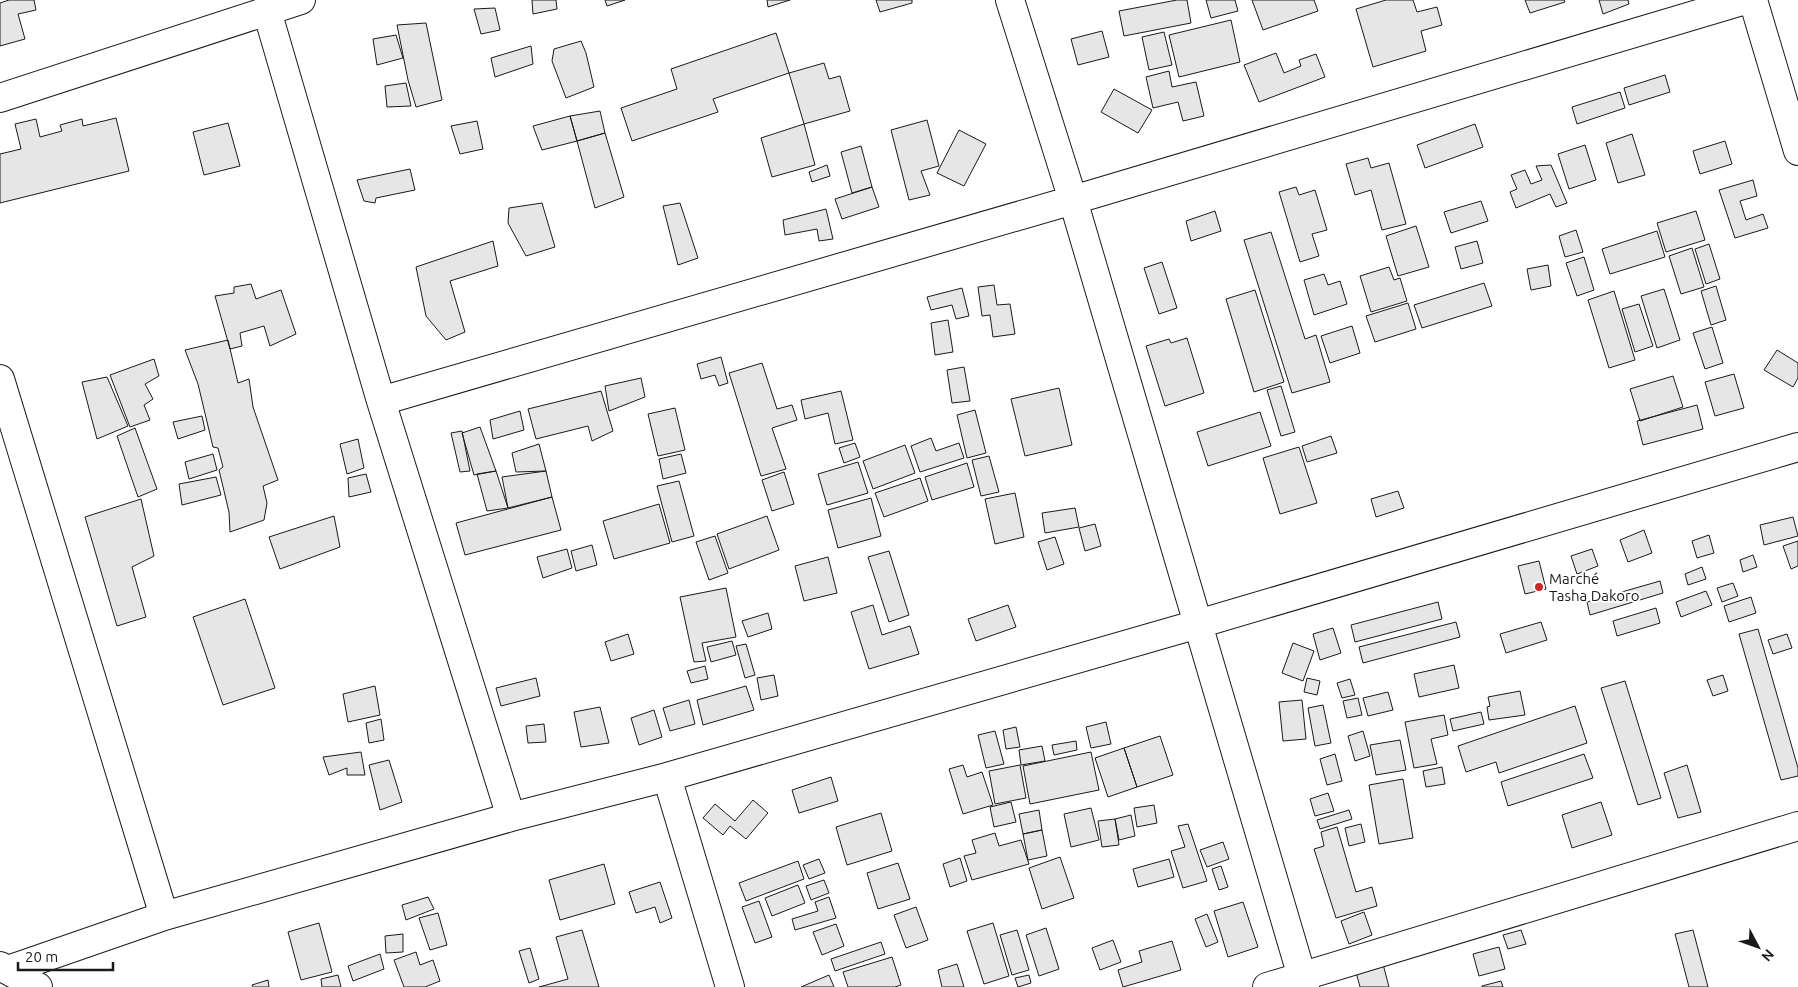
<svg xmlns="http://www.w3.org/2000/svg" width="1798" height="987" font-family="Ubuntu,sans-serif">
	<style>
		.building { fill: #e6e6e6; stroke: #1a1a1a }
		.lines { fill: none; stroke-linecap: round; stroke-linejoin: round }
		.minor-casing { stroke: #1a1a1a; stroke-width: 30 }
		.minor { stroke: #fff; stroke-width: 28 }
		.poi-dot { fill: #c62828; stroke: #fff; stroke-width: 2 }
		.labels { text-anchor: middle; dominant-baseline: central; stroke-width: 4; stroke-linejoin: round; paint-order: stroke }
		.poi-label { font-size: 15px; fill: #1a1a1a; stroke: #fff; text-anchor: start }
	</style>
	<rect width="100%" height="100%" fill="#fff"/>
	<path class="building" d="M9,0H34L36,10L18,14L25,39L0,46V3Z
		M532,0H556L557,9L533,14Z
		M605,0H625L607,6Z
		M767,0H790L768,7Z
		M876,0H912V3L880,12Z
		M1177,0H1187L1191,23L1124,36L1119,11Z
		M1206,0H1235L1238,11L1211,18Z
		M1252,0H1314L1318,11L1263,30Z
		M1386,0H1413L1417,12L1437,7L1442,25L1421,31L1426,51L1373,67L1356,9Z
		M1525,0H1564L1565,2L1530,13Z
		M1599,0H1628L1629,4L1603,14Z
		M495,8L500,30L481,34L474,9Z
		M1231,20L1240,62L1179,77L1169,35Z
		M426,23L442,100L416,107L408,80L397,25Z
		M1102,31L1109,57L1078,65L1071,39Z
		M1164,32L1172,65L1149,70L1142,37Z
		M776,33L789,73L713,99L718,112L632,141L621,108L677,89L671,69Z
		M396,35L403,58L377,65L373,39Z
		M581,41L586,53L594,87L566,98L552,61L554,49Z
		M531,46L533,64L495,77L491,58Z
		M1276,53L1284,73L1301,66L1299,60L1316,54L1325,77L1259,102L1244,65Z
		M824,63L829,79L840,76L850,111L804,124L789,73Z
		M1169,71L1172,87L1196,82L1204,116L1183,121L1178,102L1153,108L1146,77Z
		M1665,75L1670,92L1629,105L1624,88Z
		M406,83L411,106L387,107L385,86Z
		M1114,89L1152,110L1138,133L1101,112Z
		M1620,92L1625,108L1577,124L1572,107Z
		M600,111L605,133L577,141L570,116Z
		M570,116L577,141L542,150L533,126Z
		M116,118L129,171L0,203V154L21,149L15,124L36,119L40,137L62,131L60,125L82,119L83,126Z
		M927,120L939,166L921,171L930,195L909,200L891,130Z
		M477,121L483,149L460,154L451,126Z
		M228,123L240,166L204,175L193,132Z
		M804,124L815,165L772,177L761,138Z
		M1475,124L1483,147L1425,168L1417,145Z
		M959,130L986,144L964,186L937,173Z
		M605,133L624,197L595,208L577,141Z
		M1632,134L1645,175L1618,183L1606,143Z
		M1725,141L1732,164L1700,174L1693,151Z
		M1585,145L1596,180L1569,189L1558,154Z
		M861,146L872,187L852,193L841,152Z
		M1368,158L1371,168L1389,163L1406,224L1382,230L1371,190L1355,195L1346,164Z
		M827,165L830,176L812,182L809,172Z
		M1551,165L1567,203L1556,207L1550,194L1516,208L1510,192L1517,189L1511,175L1525,170L1531,184L1542,180L1536,166Z
		M410,169L415,190L376,198L375,203L364,201L357,180Z
		M1753,180L1757,196L1740,201L1746,220L1763,214L1768,228L1735,238L1719,190Z
		M872,187L879,207L842,219L835,199Z
		M1296,187L1299,195L1315,190L1327,230L1312,234L1319,256L1300,262L1279,192Z
		M1481,201L1488,221L1451,233L1444,212Z
		M542,203L555,247L526,256L508,223L509,208Z
		M680,203L698,258L678,265L663,206Z
		M826,209L833,239L819,241L817,229L785,235L783,220Z
		M1215,211L1221,231L1191,241L1186,221Z
		M1696,211L1705,240L1666,252L1657,223Z
		M1416,226L1429,267L1398,276L1386,236Z
		M1576,230L1583,252L1565,257L1559,236Z
		M1657,231L1665,257L1610,274L1602,249Z
		M1271,232L1305,339L1316,335L1330,382L1292,393L1244,240Z
		M493,241L498,266L450,281L465,332L446,340L426,316L416,267Z
		M1477,241L1483,263L1461,269L1455,247Z
		M1709,244L1720,279L1706,284L1695,249Z
		M1692,248L1704,287L1681,294L1669,256Z
		M1584,257L1594,290L1577,296L1566,263Z
		M1162,262L1177,308L1159,314L1144,268Z
		M1548,265L1551,286L1531,290L1527,269Z
		M1389,267L1394,280L1400,278L1407,301L1371,312L1360,276Z
		M1324,274L1328,285L1340,281L1347,304L1314,315L1304,280Z
		M1484,283L1492,306L1422,328L1414,305Z
		M251,284L256,299L281,290L296,334L270,346L264,326L240,333L242,346L230,349L215,296L234,293V287Z
		M994,285L997,305L1010,304L1015,334L993,337L990,315L982,316L978,287Z
		M1716,286L1726,320L1711,325L1701,291Z
		M962,288L969,316L956,319L952,305L931,310L927,297Z
		M1664,289L1680,340L1657,348L1641,296Z
		M1255,290L1284,382L1254,392L1226,299Z
		M1614,291L1635,360L1609,368L1588,300Z
		M1408,303L1416,329L1375,342L1366,316Z
		M1639,304L1653,346L1635,352L1622,309Z
		M948,320L953,352L935,355L931,323Z
		M1352,326L1360,353L1330,363L1321,336Z
		M1712,327L1723,363L1705,369L1693,333Z
		M1187,338L1204,393L1165,406L1146,346L1169,339L1171,343Z
		M228,340L238,383L249,379L253,407L278,480L263,486L267,503L264,520L230,532L229,512L219,470L223,467L218,448L213,447L198,384L185,350Z
		M1777,350L1798,363V378L1793,387L1764,370Z
		M721,357L728,383L719,386L715,375L701,379L697,364Z
		M154,359L159,376L145,384L153,399L144,405L150,420L130,427L110,375Z
		M762,363L777,409L792,405L797,420L772,428L786,469L761,476L729,373Z
		M964,367L970,401L952,403L947,370Z
		M1734,374L1744,408L1715,416L1705,382Z
		M1673,376L1683,407L1640,421L1630,389Z
		M107,377L128,426L97,439L82,382Z
		M641,378L645,397L609,411L605,386Z
		M1281,386L1295,432L1281,436L1267,390Z
		M1059,388L1072,445L1025,456L1011,399Z
		M601,391L613,431L592,441L588,426L536,439L528,409Z
		M841,391L853,440L835,444L828,413L805,419L801,400Z
		M1697,405L1703,429L1643,445L1637,421Z
		M675,408L685,450L658,456L648,414Z
		M975,410L986,453L967,458L957,415Z
		M520,411L524,430L493,439L490,420Z
		M1260,412L1271,446L1208,466L1197,432Z
		M202,416L205,430L178,439L173,422Z
		M480,427L496,471L474,475L462,433Z
		M135,428L157,489L138,497L117,436Z
		M462,431L470,471L460,472L451,433Z
		M1331,436L1337,453L1307,462L1302,446Z
		M931,438L936,451L959,443L964,458L920,472L911,446Z
		M358,439L364,468L347,474L340,444Z
		M855,443L860,457L844,463L839,448Z
		M539,444L546,471L516,472L512,453Z
		M905,445L915,473L873,489L863,461Z
		M1299,447L1317,503L1280,514L1263,458Z
		M213,454L217,470L189,479L185,462Z
		M681,454L686,473L663,479L659,459Z
		M989,456L999,492L981,496L972,460Z
		M858,462L868,493L827,505L818,474Z
		M967,463L974,487L932,500L925,477Z
		M496,471L508,508L487,511L477,474Z
		M546,471L552,497L508,508L502,477Z
		M784,472L794,504L772,511L762,480Z
		M366,474L371,492L349,497L348,478Z
		M216,477L221,495L182,505L179,484Z
		M920,478L928,501L884,517L875,493Z
		M679,481L694,536L672,542L657,486Z
		M1398,491L1404,508L1376,517L1371,499Z
		M1015,493L1024,537L995,544L985,499Z
		M552,497L561,530L465,555L456,523Z
		M871,498L881,536L838,548L828,510Z
		M141,499L154,556L132,567L146,617L117,626L85,517Z
		M659,504L670,543L614,559L603,521Z
		M1075,508L1079,527L1045,533L1042,513Z
		M334,516L340,547L280,569L269,537Z
		M767,516L779,550L729,569L717,534Z
		M1793,517L1798,536L1764,545L1760,525Z
		M1095,524L1101,546L1085,551L1079,528Z
		M1644,530L1652,553L1628,562L1620,540Z
		M1709,535L1714,553L1697,558L1692,541Z
		M715,536L728,573L709,580L696,542Z
		M1055,537L1064,564L1047,570L1038,542Z
		M1798,541V566L1791,569L1783,546Z
		M592,545L597,565L576,571L571,551Z
		M567,549L572,568L543,578L537,557Z
		M1592,549L1598,566L1577,574L1571,556Z
		M889,551L909,615L889,622L868,557Z
		M1753,555L1757,567L1743,572L1740,560Z
		M828,557L837,593L804,601L795,566Z
		M1539,561L1546,589L1525,594L1518,566Z
		M1702,567L1706,579L1688,585L1685,574Z
		M1660,581L1663,593L1590,615L1587,602Z
		M1733,583L1738,596L1722,602L1717,588Z
		M726,588L736,637L702,643L706,661L694,662L680,597Z
		M1706,591L1712,605L1681,617L1676,602Z
		M1751,597L1756,613L1729,622L1724,606Z
		M245,599L275,688L223,705L193,617Z
		M1438,602L1442,619L1355,642L1351,625Z
		M873,605L882,635L910,626L919,654L869,669L851,612Z
		M1008,605L1016,627L976,641L968,619Z
		M1656,608L1660,623L1617,636L1613,621Z
		M768,613L772,629L748,637L742,621Z
		M1456,622L1460,637L1363,663L1359,647Z
		M1541,622L1547,640L1506,653L1500,634Z
		M1333,628L1341,653L1320,660L1313,634Z
		M1758,629L1798,768V776L1781,780L1739,634Z
		M628,634L634,654L611,661L605,642Z
		M1787,634L1792,648L1773,654L1768,640Z
		M732,641L736,655L711,662L707,647Z
		M1293,643L1314,651L1303,681L1282,673Z
		M746,644L755,675L745,678L736,646Z
		M1454,665L1459,688L1419,697L1414,674Z
		M705,666L708,679L691,683L687,671Z
		M774,675L778,696L761,700L757,678Z
		M1723,675L1728,691L1713,696L1707,680Z
		M536,678L540,696L501,706L496,688Z
		M1307,678L1320,681L1317,695L1304,692Z
		M1350,679L1355,695L1342,698L1337,683Z
		M1625,681L1661,798L1638,805L1601,688Z
		M375,686L380,715L348,722L343,694Z
		M746,686L754,710L703,725L697,700Z
		M1520,691L1525,715L1489,720L1487,707L1490,706L1488,697Z
		M1388,692L1393,710L1368,716L1363,698Z
		M1358,698L1362,715L1347,718L1343,701Z
		M689,700L695,724L670,731L663,708Z
		M1302,700L1306,739L1283,741L1279,702Z
		M1323,705L1331,743L1315,746L1308,708Z
		M1575,706L1587,743L1499,773L1496,762L1466,772L1458,746Z
		M600,707L609,743L581,747L574,712Z
		M654,710L662,737L639,745L631,718Z
		M1481,712L1484,724L1453,731L1450,719Z
		M1444,715L1448,735L1431,739L1437,764L1414,768L1405,722Z
		M381,719L384,740L369,743L366,723Z
		M1106,722L1111,744L1091,748L1086,727Z
		M544,724L546,742L528,743L526,726Z
		M1016,727L1020,747L1006,749L1003,730Z
		M995,731L1004,764L986,768L978,735Z
		M1363,731L1370,756L1355,761L1348,736Z
		M1160,736L1173,775L1137,787L1124,748Z
		M1400,740L1406,770L1376,775L1370,745Z
		M1076,741L1077,750L1054,755L1052,745Z
		M1042,746L1045,761L1021,765L1019,750Z
		M1124,748L1137,787L1108,797L1095,758Z
		M361,752L365,775H347V768L329,775L323,757Z
		M1091,752L1099,790L1030,804L1023,766Z
		M1335,754L1342,781L1327,785L1320,759Z
		M1584,754L1593,778L1508,806L1501,782Z
		M389,760L402,802L380,810L369,765Z
		M963,765L967,777L982,772L993,805L963,814L949,769Z
		M1020,765L1026,798L995,804L989,771Z
		M1687,765L1701,812L1678,818L1664,773Z
		M1442,767L1445,784L1426,787L1423,771Z
		M831,777L838,801L799,813L792,790Z
		M1403,779L1413,838L1379,844L1369,785Z
		M1328,793L1334,811L1315,816L1310,799Z
		M753,800L768,813L746,839L730,826L723,835L703,818L715,804L735,821Z
		M1011,802L1016,822L994,827L990,807Z
		M1601,802L1612,835L1572,848L1562,815Z
		M1154,805L1157,823L1137,827L1134,808Z
		M1091,808L1099,840L1071,847L1064,814Z
		M1039,810L1042,830L1023,834L1019,814Z
		M1349,810L1352,819L1320,829L1317,820Z
		M881,813L892,851L847,865L836,827Z
		M1131,815L1135,836L1119,840L1115,819Z
		M1115,819L1119,845L1102,847L1098,821Z
		M1188,824L1207,881L1183,888L1171,851L1185,847L1178,826Z
		M1361,824L1365,842L1349,846L1345,828Z
		M1337,827L1356,892L1372,887L1377,906L1336,918L1314,849L1324,846L1321,832Z
		M1042,830L1047,856L1028,860L1023,834Z
		M995,833L999,846L1021,840L1029,864L972,880L964,856L976,853L972,840Z
		M1223,842L1229,859L1207,867L1200,850Z
		M1060,857L1074,898L1042,909L1029,868Z
		M960,858L967,881L950,887L943,864Z
		M819,859L825,873L809,879L803,865Z
		M1169,859L1174,877L1138,887L1133,869Z
		M798,861L804,879L746,901L739,883Z
		M898,863L910,899L878,909L867,873Z
		M604,864L615,904L560,920L549,880Z
		M1221,866L1228,887L1219,890L1212,869Z
		M824,880L829,893L811,900L806,886Z
		M660,882L672,918L660,923L655,907L636,913L629,892Z
		M798,885L805,903L772,916L765,898Z
		M428,897L434,909L406,920L402,905Z
		M829,897L836,918L795,930L792,919L818,911L815,902Z
		M759,901L772,937L755,943L742,907Z
		M1243,902L1258,947L1228,957L1214,911Z
		M916,907L928,940L906,948L894,915Z
		M1364,912L1372,935L1349,944L1341,921Z
		M438,913L447,945L430,950L419,918Z
		M1207,914L1218,942L1206,947L1195,919Z
		M319,923L332,972L301,980L288,932Z
		M993,923L1009,976L984,984L967,931Z
		M836,924L844,946L822,955L813,932Z
		M1046,928L1059,969L1039,976L1026,935Z
		M582,930L599,987H539L568,979L556,937Z
		M1017,930L1029,970L1012,975L1000,935Z
		M1521,930L1526,944L1508,949L1503,935Z
		M1693,930L1708,987H1689L1675,934Z
		M403,934V952L386,953L385,936Z
		M1113,940L1121,962L1100,970L1092,948Z
		M1172,941L1181,970L1123,987L1118,970L1142,962L1139,951Z
		M881,942L885,954L835,971L831,959Z
		M1499,947L1505,969L1479,976L1473,954Z
		M530,948L539,979L529,983L519,951Z
		M416,952L420,965L433,960L440,981L425,987H404L394,960Z
		M380,954L384,969L353,981L348,966Z
		M892,957L901,985L895,987H848L843,972Z
		M957,964L964,987H942L938,970Z
		M1383,964L1389,987H1360L1356,972Z
		M338,975L341,987H322L321,979Z
		M829,975L834,987H801Z
		M1029,975L1031,983L1018,987L1015,978Z
		M268,980L269,987H253L252,985Z
		M1501,981L1503,987H1482V986Z"/>
	<g class="lines">
		<g class="minor-casing">
			<path id="minor" d="M1010,0L1073,200L1305,987
				M1753,0L1798,151
				M267,11L381,401L511,817
				M0,98L301,0
				M0,379L164,916
				M381,401L1073,200L1745,0
				M667,777L730,987
				M0,966L38,987
				M8,970L164,916L511,817L667,777L1198,624L1798,447
				M1267,987L1798,826"/>
		</g>
		<use href="#minor" class="minor"/>
	</g>
	<circle class="poi-dot" cx="1539" cy="587" r="5"/>
	<g class="labels">
		<g class="poi-label">
			<text x="1549" y="578">Marché<tspan x="1549" dy="17">Tasha Dakoro</tspan></text>
		</g>
	</g>
	<g transform="translate(1758 947) rotate(131)" stroke="#ffffff" stroke-width="4" paint-order="stroke">
	<path d="M0-4L9 19L0 12L-9 19Z" fill="#1a1a1a"/>
	<text y="-8" font-size="14" font-weight="bold" text-anchor="middle" fill="#1a1a1a">N</text>
	</g>
	<path d="M18 962v8h95v-8" fill="none" stroke="#1a1a1a" stroke-width="2.5"/>
	<text x="25" y="962" font-size="15" fill="#1a1a1a" stroke="#ffffff" stroke-width="4" paint-order="stroke">20 m</text>
</svg>
